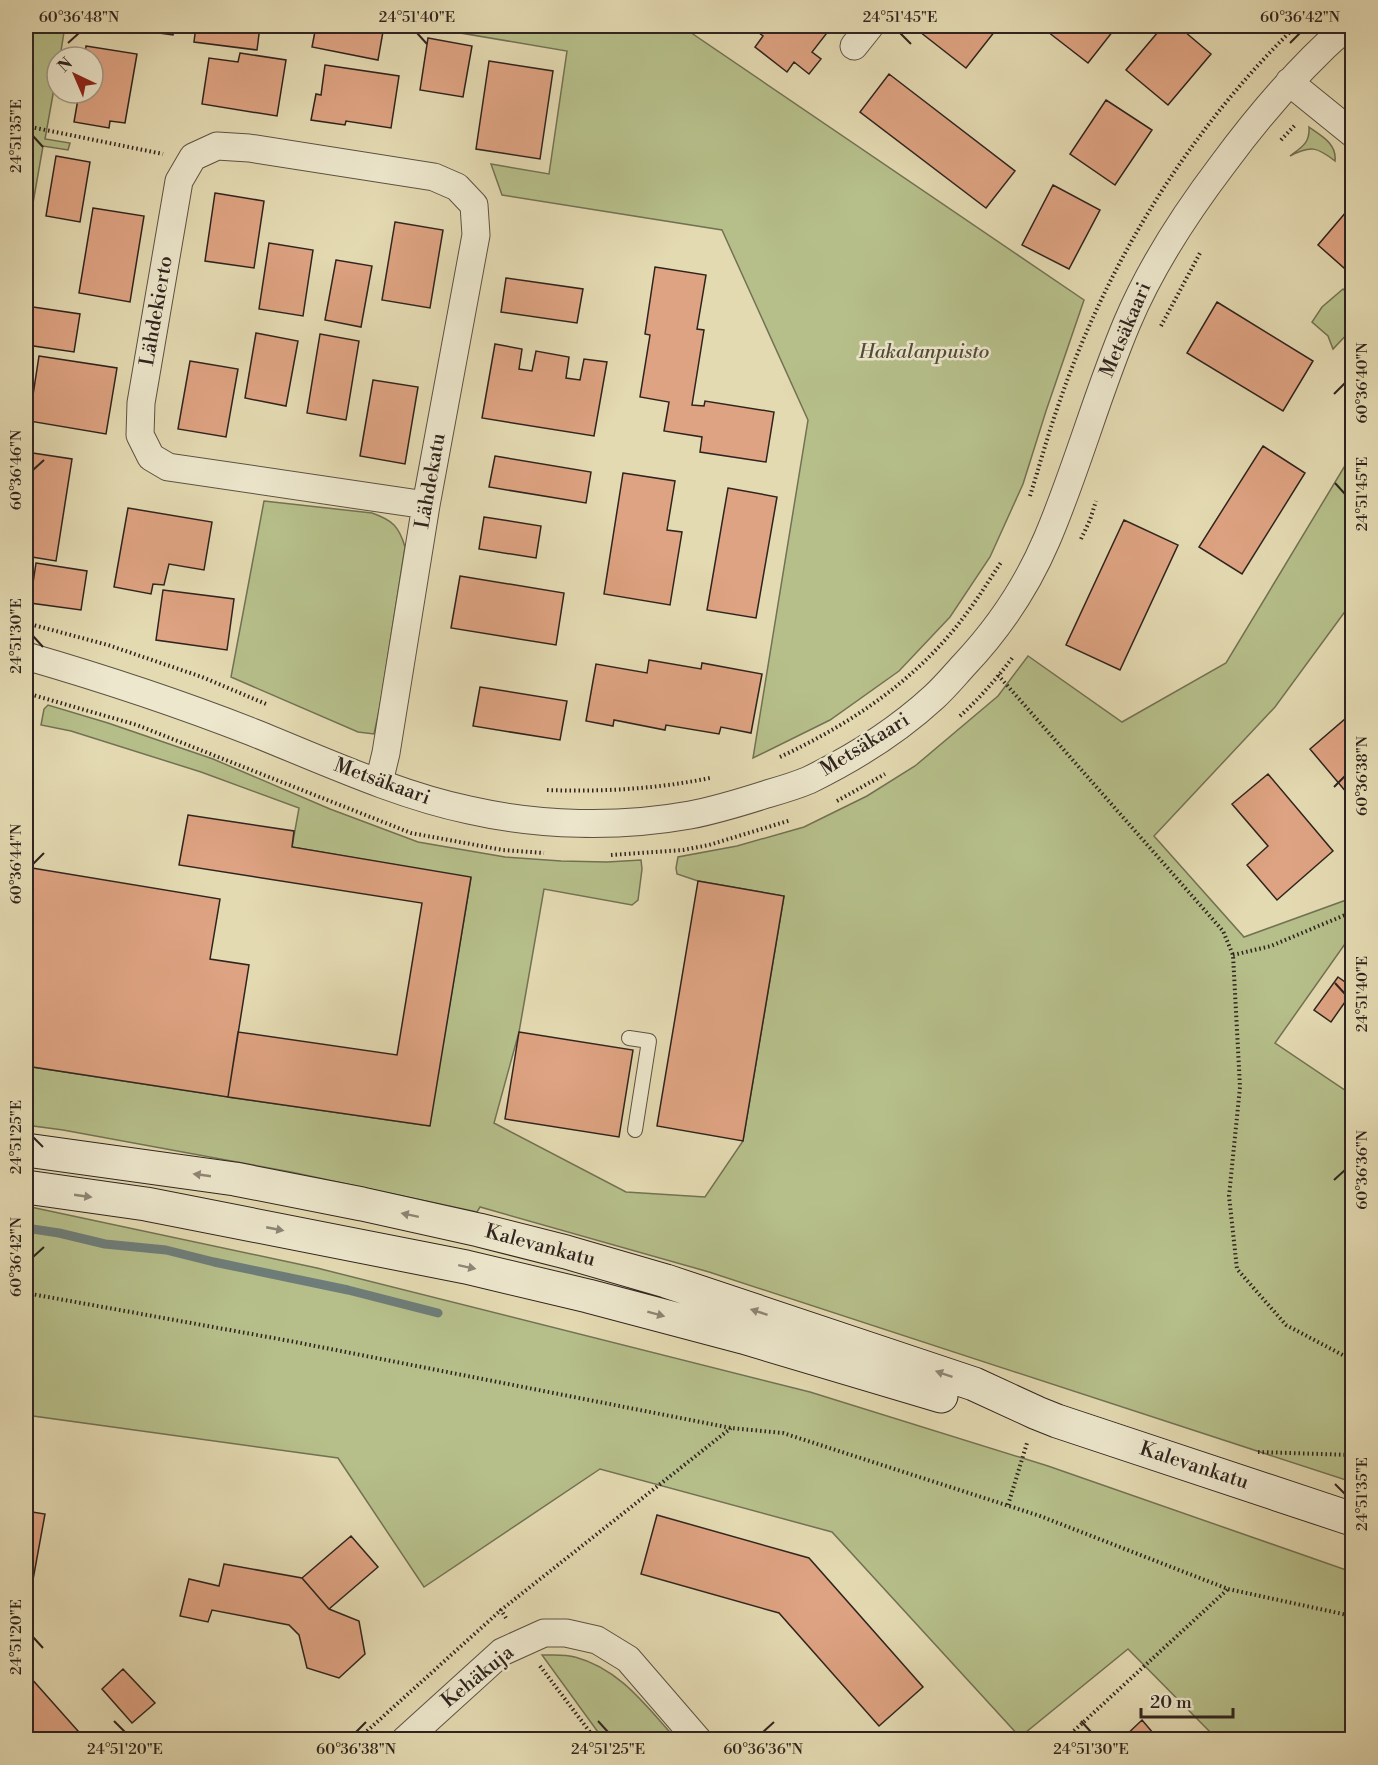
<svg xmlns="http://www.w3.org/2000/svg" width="1378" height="1765" font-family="'Libre Bodoni',serif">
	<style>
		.green { fill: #b6bf8a; stroke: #727254; stroke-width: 1.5 }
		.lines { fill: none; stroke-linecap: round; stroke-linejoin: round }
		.stream { stroke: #6e7d79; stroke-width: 9 }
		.building { fill: #dea382; stroke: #2f241e; stroke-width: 1.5 }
		.lane-casing { stroke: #5c5243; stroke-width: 16 }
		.street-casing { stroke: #5c5243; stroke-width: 29 }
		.secondary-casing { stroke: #2f241e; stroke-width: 35 }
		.path { stroke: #2f241e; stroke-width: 4; stroke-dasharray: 1.5 3; stroke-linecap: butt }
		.lane { stroke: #ede7cd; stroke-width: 14 }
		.street { stroke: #ede7cd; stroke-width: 27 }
		.secondary { stroke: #ede7cd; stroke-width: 33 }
		.oneway { fill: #8e8676 }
		.ticks { fill: none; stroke: #2f241e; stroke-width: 2 }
		.labels { text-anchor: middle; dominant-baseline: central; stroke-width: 5; stroke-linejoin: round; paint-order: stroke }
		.street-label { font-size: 20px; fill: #2f241e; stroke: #ede7cd }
		.park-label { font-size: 20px; font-style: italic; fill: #514b39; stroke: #ede7cd }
		.neatline { fill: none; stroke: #2f241e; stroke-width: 2 }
		.ticks-label { font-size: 15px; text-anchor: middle; fill: #2f241e }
	</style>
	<rect width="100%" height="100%" fill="#e4dab2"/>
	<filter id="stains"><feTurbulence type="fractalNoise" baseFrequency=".00333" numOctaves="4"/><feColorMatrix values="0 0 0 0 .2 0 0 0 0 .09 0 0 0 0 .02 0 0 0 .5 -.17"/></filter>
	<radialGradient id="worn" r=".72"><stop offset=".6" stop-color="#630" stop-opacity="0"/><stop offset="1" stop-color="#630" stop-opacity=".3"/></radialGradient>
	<path class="green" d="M26,26H65L60,57H57V72L45,139L70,143L68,150L43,146L26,243Z
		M419,26H681L1084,300L1046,411L1023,484L990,557L950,617L899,671L830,720L753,758L808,420L722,230L502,195L491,164L549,174L567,51Z
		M1309,127C1322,136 1337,144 1335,161C1317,147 1311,145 1290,156C1302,147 1310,143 1309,127Z
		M1343,289L1352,298V329L1333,349L1328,336L1312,322L1322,307Z
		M1352,454V602L1275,707L1154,836L1244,937L1349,899L1352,904V934L1275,1043L1352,1095V1482L709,1272L480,1207L477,1212L291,1172L63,1130L26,1125V1066L228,1097L429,1126L471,878L292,847L299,808L201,772L71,731L41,725L44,709L48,705L108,723L213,759L330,809L418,842L505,857L561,861L607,862L641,860L642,869L638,900L632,905L544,889L519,1032L494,1123L626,1192L705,1197L743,1141L784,896L698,881L677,874L676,868L678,857L737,846L804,827L867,796L915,766L998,696L1028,656L1122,722L1226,663Z
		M264,501L372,513C392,520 399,526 405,547L380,706L374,734L358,732L231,677Z
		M26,1206L317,1268L810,1392L1048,1466L1352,1572V1739H1217L1128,1649L1020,1737L832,1532L600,1469L424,1587L338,1458L26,1415Z
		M542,1655C552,1655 565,1654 575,1657C620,1669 646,1706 676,1739H603Z"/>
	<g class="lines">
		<path class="stream" d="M26,1228L59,1233L105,1244L166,1250L214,1262L348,1290L438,1313"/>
	</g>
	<path class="building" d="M108,26H175L173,35Z
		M196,26H260L257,50L194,42Z
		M316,26H384L378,60L312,47Z
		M750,26H825L830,29L812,52L821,59L809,74L794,62L787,72L755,47L763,36Z
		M926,26H999L966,68L920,32Z
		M1053,26H1117L1088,63L1048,32Z
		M1163,26H1178L1211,54L1168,105L1126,70Z
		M428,38L472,46L463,97L420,90Z
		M86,46L137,54L125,123L110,121L109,128L74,122L79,93H93V57H85Z
		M240,53L286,60L277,116L202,104L209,58L238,62Z
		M489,61L553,71L540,159L476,149Z
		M325,65L399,76L391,128L346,121L345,125L311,120L316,94L321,95Z
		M889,74L1015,171L986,208L860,112Z
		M1106,100L1152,130L1115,185L1070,154Z
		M56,156L90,162L80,222L46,216Z
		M1053,185L1100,210L1069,269L1022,245Z
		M215,193L264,201L254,268L205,261Z
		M1352,205V275L1318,245Z
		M93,208L144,216L130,302L79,293Z
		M395,222L443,230L430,308L382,300Z
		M269,243L313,250L303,316L259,309Z
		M336,260L372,266L361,327L325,320Z
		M655,267L706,275L697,329L704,330L692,405L704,406L705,401L774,412L766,462L700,452L702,437L664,431L669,402L640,397L650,335L645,334Z
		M506,278L583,289L577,323L501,312Z
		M1217,302L1313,361L1283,411L1187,353Z
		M33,307L80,314L74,352L27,345Z
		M256,333L298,341L286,406L245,398Z
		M320,334L359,341L346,420L307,413Z
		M495,344L522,349L519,369L532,371L536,351L569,357L566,378L580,380L584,359L607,362L594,436L482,418Z
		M39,356L117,368L106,434L29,421Z
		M190,361L238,369L226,437L178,429Z
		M373,380L418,387L405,464L360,456Z
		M1263,446L1305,473L1242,574L1199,547Z
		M26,452L72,459L56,561L26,556Z
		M495,456L591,472L586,503L489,487Z
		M623,473L675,481L667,530L682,532L670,605L604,594Z
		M728,488L777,497L756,618L707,610Z
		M128,508L212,522L204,570L169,564L164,585L153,584L151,594L114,587Z
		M484,517L541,526L536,558L479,549Z
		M1124,520L1178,545L1120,670L1066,645Z
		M36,563L87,571L81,610L30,603Z
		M460,576L564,593L556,645L451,628Z
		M163,590L234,599L227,650L156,640Z
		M649,660L701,669L702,663L762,674L751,733L721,727L719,734L666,725L665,730L614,720L613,726L586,721L596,664L647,673Z
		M480,687L567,701L560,740L473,726Z
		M1352,713V799L1310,749Z
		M1268,774L1333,851L1277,900L1247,865L1268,846L1232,804Z
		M188,815L294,831L292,847L471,877L430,1126L228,1097L238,1032L397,1055L422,903L179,865Z
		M26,867L220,899L210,959L249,965L228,1097L26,1066Z
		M698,881L784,896L743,1141L657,1126Z
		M1338,977L1352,987V992L1331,1022L1314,1010Z
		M519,1032L633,1050L619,1137L505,1119Z
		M26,1511L45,1514L26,1618Z
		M657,1515L809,1558L923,1687L879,1726L779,1613L641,1574Z
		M351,1536L378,1567L329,1609L302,1578Z
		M224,1564L302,1578L329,1609L359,1621L365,1654L339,1678L307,1668L299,1635L289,1625L212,1610L208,1622L180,1616L189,1579L219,1586Z
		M123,1669L155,1703L132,1723L102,1689Z
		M30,1677L86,1740H26V1681Z
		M1142,1720L1159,1740H1121Z"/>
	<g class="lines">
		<g class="lane-casing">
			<path id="lane" d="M629,1038L649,1041L635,1130"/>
		</g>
		<g class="street-casing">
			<path id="street" d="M854,46L870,26
				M1289,82L1352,133
				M26,656C102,678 178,703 252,732C322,760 397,795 469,810C540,826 618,828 690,815C716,810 742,802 767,794C781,790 795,786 809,780C854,758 897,731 934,697C945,687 954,676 964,665C999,628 1027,586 1047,539C1077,469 1097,394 1127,323C1151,266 1185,214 1223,164C1260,114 1300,67 1347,26
				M379,782L386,753L426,505L476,235L474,205L457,187L434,177L249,148L217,146L193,157L179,181L141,403L140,435L151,457L168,467L426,505
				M405,1740L502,1652L544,1633H566L597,1640L628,1659L698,1740"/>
		</g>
		<g class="secondary-casing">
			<path id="secondary" d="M26,1150L235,1179L362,1204L479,1230L566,1252L666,1281L974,1384L1037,1413L1057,1421L1352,1519
				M26,1187L146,1204L466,1267L588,1296L743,1337L941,1396"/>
		</g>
		<path class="path" d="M26,126L163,154
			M1281,140L1296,124
			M1161,326L1200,253
			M1030,496C1039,467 1047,438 1057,409C1105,266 1188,131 1296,26
			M1081,539L1090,520L1096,501
			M26,623L108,645L202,677L266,704
			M998,675L1223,931L1233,955L1240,1087L1229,1196L1237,1269L1286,1325L1352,1360
			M26,693L137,725L411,833L503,850L544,853
			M960,716C980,698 997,678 1013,657
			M780,757C854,722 920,678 969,610C981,594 991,577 1002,561
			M547,790C602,792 656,789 710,778
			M837,801L885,774
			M611,855L683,850L709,845L791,820
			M1233,955L1271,946L1352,912
			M26,1293L290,1341L731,1428L783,1433L1040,1516L1228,1589L1352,1616
			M1258,1452L1352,1455
			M1008,1505L1027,1443
			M506,1618L501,1610L731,1428
			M540,1666L596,1740
			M357,1740L501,1610
			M1064,1740L1228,1589"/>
		<use href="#lane" class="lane"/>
		<use href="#street" class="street"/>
		<use href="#secondary" class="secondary"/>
	</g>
	<defs><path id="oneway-solid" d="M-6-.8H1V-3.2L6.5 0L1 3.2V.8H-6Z" transform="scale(1.5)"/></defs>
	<g class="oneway">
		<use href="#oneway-solid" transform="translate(202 1175) rotate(-172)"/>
		<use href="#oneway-solid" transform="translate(83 1196) rotate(8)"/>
		<use href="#oneway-solid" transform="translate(410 1215) rotate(-168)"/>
		<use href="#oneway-solid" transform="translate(275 1229) rotate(11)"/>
		<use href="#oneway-solid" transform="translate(467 1267) rotate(12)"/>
		<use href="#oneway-solid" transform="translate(759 1312) rotate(-162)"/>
		<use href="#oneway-solid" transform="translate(656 1314) rotate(15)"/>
		<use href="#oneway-solid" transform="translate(944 1374) rotate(-161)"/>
	</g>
	<path class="ticks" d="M417,33L427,44M900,33L911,44M68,43L79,33M1290,43L1300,33M33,136L43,147M1334,394L1345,383M33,470L44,460M1335,483L1345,494M33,636L43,647M1334,787L1345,776M33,864L44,853M1335,983L1345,994M33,1137L43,1147M1334,1180L1345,1170M33,1257L44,1247M1335,1484L1345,1494M33,1637L43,1648M114,1721L125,1732M598,1721L608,1732M1081,1721L1091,1732M356,1732L366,1722M763,1732L774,1722"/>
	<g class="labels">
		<g class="street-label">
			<text transform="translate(157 311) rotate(-80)">Lähdekierto</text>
			<text transform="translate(1126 330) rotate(-67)">Metsäkaari</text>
			<text transform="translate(431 481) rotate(-80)">Lähdekatu</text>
			<text transform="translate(865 745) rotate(-32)">Metsäkaari</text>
			<text transform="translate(382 782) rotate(20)">Metsäkaari</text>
			<text transform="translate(540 1246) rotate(15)">Kalevankatu</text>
			<text transform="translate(1194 1466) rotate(18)">Kalevankatu</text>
			<text transform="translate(478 1677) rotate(-39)">Kehäkuja</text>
		</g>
		<g class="park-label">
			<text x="924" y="352">Hakalanpuisto</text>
		</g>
	</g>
	<rect width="1378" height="1765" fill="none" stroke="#e4dab2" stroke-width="66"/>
	<g transform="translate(75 75) rotate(316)"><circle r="28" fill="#ede7cd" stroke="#a19987" stroke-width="1.5"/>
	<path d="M0-4.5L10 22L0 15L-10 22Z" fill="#8f2418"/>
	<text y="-9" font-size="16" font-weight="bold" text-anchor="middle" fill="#2f241e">N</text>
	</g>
	<path d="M1141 1708v9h92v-9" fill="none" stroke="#2f241e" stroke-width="3"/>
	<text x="1150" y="1708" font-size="18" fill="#2f241e" stroke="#ede7cd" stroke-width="4.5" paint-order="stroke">20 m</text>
	<rect x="33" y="33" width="1312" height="1699" class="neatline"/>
	<g class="ticks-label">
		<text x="79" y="22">60°36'48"N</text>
		<text x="417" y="22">24°51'40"E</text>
		<text x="900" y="22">24°51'45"E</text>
		<text x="1300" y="22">60°36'42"N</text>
		<text transform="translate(16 136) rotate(-90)" y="5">24°51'35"E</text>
		<text transform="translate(1362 383) rotate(-90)" y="5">60°36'40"N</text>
		<text transform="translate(16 470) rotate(-90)" y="5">60°36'46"N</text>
		<text transform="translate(1362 494) rotate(-90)" y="5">24°51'45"E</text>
		<text transform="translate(16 636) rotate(-90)" y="5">24°51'30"E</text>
		<text transform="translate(1362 776) rotate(-90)" y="5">60°36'38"N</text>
		<text transform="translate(16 864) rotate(-90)" y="5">60°36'44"N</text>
		<text transform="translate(1362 994) rotate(-90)" y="5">24°51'40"E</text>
		<text transform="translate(16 1137) rotate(-90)" y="5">24°51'25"E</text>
		<text transform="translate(1362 1170) rotate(-90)" y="5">60°36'36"N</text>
		<text transform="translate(16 1257) rotate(-90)" y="5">60°36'42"N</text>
		<text transform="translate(1362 1494) rotate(-90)" y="5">24°51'35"E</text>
		<text transform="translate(16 1637) rotate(-90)" y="5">24°51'20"E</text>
		<text x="125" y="1754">24°51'20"E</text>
		<text x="356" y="1754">60°36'38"N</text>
		<text x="608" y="1754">24°51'25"E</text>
		<text x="763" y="1754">60°36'36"N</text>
		<text x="1091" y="1754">24°51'30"E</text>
	</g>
	<rect width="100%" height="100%" filter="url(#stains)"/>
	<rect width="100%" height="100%" fill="url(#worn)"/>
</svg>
